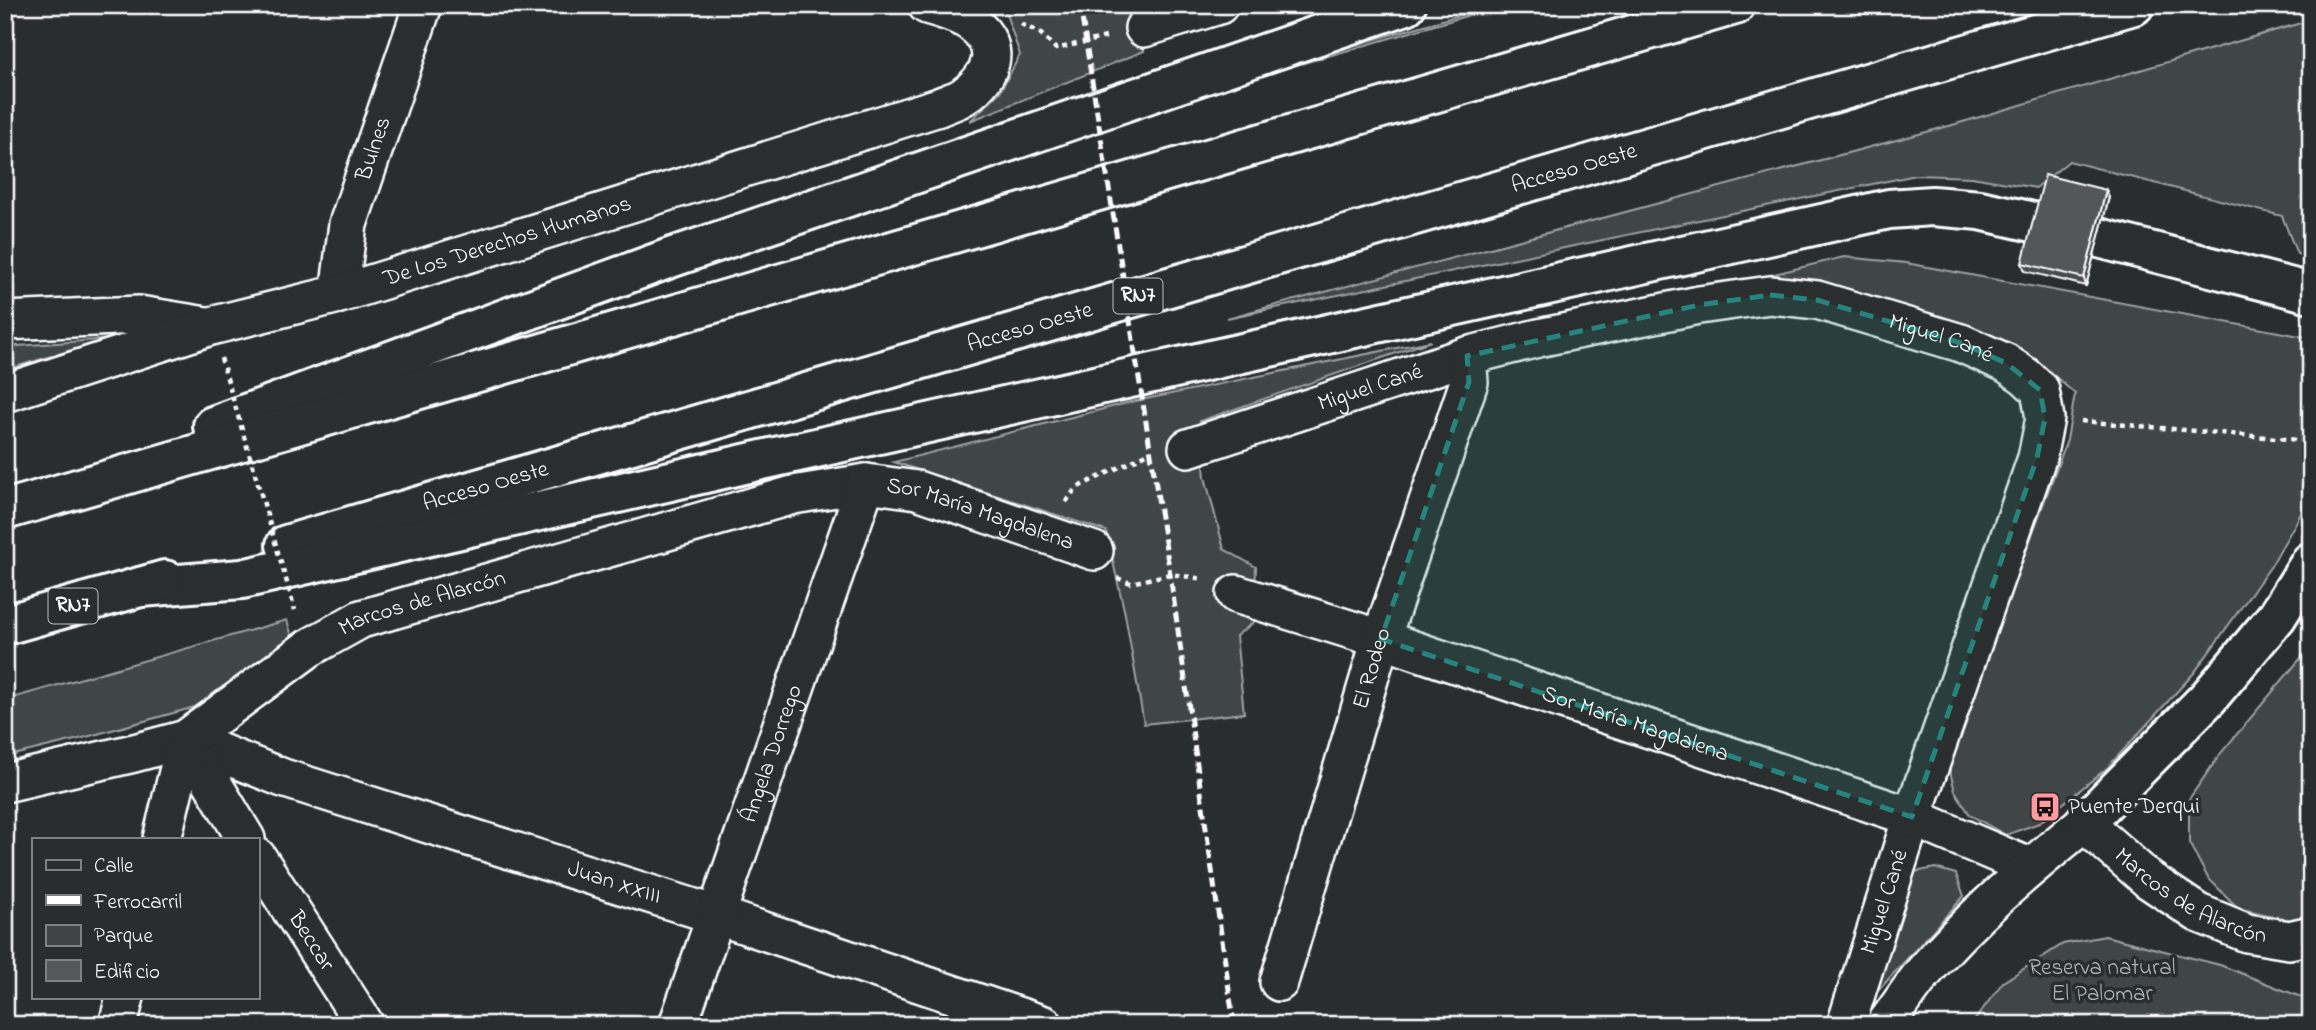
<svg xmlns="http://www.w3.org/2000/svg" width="2316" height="1030" font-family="'Indie Flower',sans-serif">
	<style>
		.green { fill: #414445; stroke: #a0a2a2; stroke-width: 2 }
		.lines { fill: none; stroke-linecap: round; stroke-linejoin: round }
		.minor-casing { stroke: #fff; stroke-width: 42 }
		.major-casing { stroke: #fff; stroke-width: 44 }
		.highway-casing { stroke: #fff; stroke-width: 44 }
		.path { stroke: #fff; stroke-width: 4.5; stroke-dasharray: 5 5; stroke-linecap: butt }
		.minor { stroke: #2a2d2e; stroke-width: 37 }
		.major { stroke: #2a2d2e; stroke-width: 38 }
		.highway { stroke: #2a2d2e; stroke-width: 38 }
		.rail { stroke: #fff; stroke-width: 5; stroke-dasharray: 10 5; stroke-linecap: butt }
		.path-bridge { stroke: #fff; stroke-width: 4.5; stroke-dasharray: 5 5; stroke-linecap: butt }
		.wall { fill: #494b4c; stroke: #fff; stroke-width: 2 }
		.shaded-wall { fill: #3c3d3e; stroke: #fff; stroke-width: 2 }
		.building { fill: #555758; stroke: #fff; stroke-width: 2 }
		.marked { fill: #27847c; fill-opacity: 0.2; stroke: #27847c; stroke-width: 5; stroke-dasharray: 14 9; stroke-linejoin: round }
		.labels { text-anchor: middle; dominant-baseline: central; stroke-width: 7; stroke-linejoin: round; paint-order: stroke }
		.shield { fill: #2a2d2e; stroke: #bfc0c0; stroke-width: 2 }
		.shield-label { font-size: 21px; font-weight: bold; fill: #fff }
		.street-label { font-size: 23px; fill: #fff; stroke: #2a2d2e }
		.poi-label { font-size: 23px; fill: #fff; stroke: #2a2d2e; text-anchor: start }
		.park-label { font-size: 23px; fill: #b3b4b5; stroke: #2a2d2e }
	</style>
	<rect width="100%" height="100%" fill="#2a2d2e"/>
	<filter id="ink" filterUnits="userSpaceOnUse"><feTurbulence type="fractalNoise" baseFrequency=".0143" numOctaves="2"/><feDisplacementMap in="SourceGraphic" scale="14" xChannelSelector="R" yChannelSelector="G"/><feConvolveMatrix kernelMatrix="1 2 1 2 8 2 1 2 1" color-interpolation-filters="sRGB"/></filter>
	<g filter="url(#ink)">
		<path class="green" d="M1003,5H1142L1147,17L1144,51L970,121L1000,92L1020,55Z
			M1495,5H1504L1146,109L1139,106Z
			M2311,20V258L2297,254L2282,216L2069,161L2036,188L1972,177L1916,175L1227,318L1949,126Z
			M1844,257L1906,263L2311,338V496L2271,566L2194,673L2107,768L2039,823L2006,835L1970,815L1955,791L1948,764L2067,440L2075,394L2056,377L1946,324L1766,276Z
			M108,339L5,370V347Z
			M1431,341L1200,421L1205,477L1224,549L1256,567L1254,622L1236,636L1244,713L1144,724L1125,614L1106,531L894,462L1131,402Z
			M287,620L293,640L195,707L79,739L5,757V700Z
			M2311,646V920L2303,923L2238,908L2208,878L2189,843V799L2221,753Z
			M1935,868L1956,874L1964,896L1876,993L1914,872Z
			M2105,936L2220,965L2311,1001V1025H1971L2003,982L2063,944Z"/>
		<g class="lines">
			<g class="minor-casing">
				<g id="minor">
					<path d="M1144,28L1219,5"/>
					<path id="s1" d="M339,294L348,224L423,5"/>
					<path d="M5,321L139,315L206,326"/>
					<path id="s2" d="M5,393L211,326L339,294L939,107C947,103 957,101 964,96C992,76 1003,48 973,24C960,14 943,10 927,5"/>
					<path id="s3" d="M1188,448L1467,356L1538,338L1699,305L1770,295L1817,300L1961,343L2006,363L2025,376L2040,390L2045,418L2037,458L1912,817L1846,1025"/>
					<path id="s4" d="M1236,594L1381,639L1912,817L2029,867"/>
					<path id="s5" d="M186,739L283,778L716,915L1044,1025"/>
					<path d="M186,739L246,839"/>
					<path id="s6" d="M5,783L134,753L186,739L309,648L361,619L793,495L866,483L917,490L1094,551"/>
					<path d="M162,839L186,739"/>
					<path id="s7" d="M257,857L365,1025"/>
					<path id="s8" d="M1279,982L1381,639L1469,382L1467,356"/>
					<path d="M118,1025L125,997"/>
					<path id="s9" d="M678,1025L866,483"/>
					<path id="s10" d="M1885,1025C1898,1008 1910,989 1923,973C1971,916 2028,869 2084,823L2149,880L2198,913L2247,933L2289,940L2311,935"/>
				</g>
			</g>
			<g class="major-casing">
				<path id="major" d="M2084,823L2208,698L2277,616L2311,562"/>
			</g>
			<g class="highway-casing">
				<g id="highway">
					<path d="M213,426L670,258L1406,5"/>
					<path d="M5,510L1735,5"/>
					<path id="s11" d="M286,545L2134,5"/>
					<path d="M141,587L242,579L762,460L1889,209L1932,206L1980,210L2068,230L2311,293"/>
					<path d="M5,625L165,580"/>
				</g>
			</g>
			<path class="path" d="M1021,24L1040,33L1056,49L1110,36
				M2081,421L2311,441
				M1066,502L1076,488L1151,452
				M1117,578L1131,583L1170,574L1204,579"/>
			<use href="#minor" class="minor"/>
			<use href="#major" class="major"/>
			<use href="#highway" class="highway"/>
			<path class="rail" d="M1080,5L1170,574L1234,1025"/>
			<path class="path-bridge" d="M221,358L295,610"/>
		</g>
		<path class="wall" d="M2106,190L2109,197L2086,286L2025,271L2022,263Z"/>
		<path class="shaded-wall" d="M2106,190L2109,197L2086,286L2084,278Z"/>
		<path class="building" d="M2045,175L2106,190L2084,278L2022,263Z"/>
	</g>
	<path class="marked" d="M1770,295L1817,300L1961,343L2006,363L2040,390L2045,418L2037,458L1912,817L1381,639L1469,382L1467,356L1699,305Z"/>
	<defs>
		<g id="bus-square" transform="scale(1.575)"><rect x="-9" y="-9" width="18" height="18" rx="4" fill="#ff9aa2" stroke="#2a2d2e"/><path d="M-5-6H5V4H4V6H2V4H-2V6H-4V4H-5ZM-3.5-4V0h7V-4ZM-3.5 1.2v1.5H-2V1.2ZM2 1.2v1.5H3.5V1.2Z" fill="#111"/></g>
	</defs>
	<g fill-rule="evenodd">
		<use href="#bus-square" x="2045" y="807"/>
	</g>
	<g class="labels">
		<g class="shield">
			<rect x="1113.5" y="278.5" width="49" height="35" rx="5"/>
			<rect x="48.5" y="588.5" width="49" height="35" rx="5"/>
		</g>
		<g class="shield-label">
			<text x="1138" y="296">RN7</text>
			<text x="73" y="606">RN7</text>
		</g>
		<g class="street-label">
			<text stroke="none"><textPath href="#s1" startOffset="150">Bulnes</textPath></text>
			<text stroke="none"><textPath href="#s11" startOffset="1342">Acceso Oeste</textPath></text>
			<text stroke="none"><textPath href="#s2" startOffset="525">De Los Derechos Humanos</textPath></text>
			<text stroke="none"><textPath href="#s11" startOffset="775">Acceso Oeste</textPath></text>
			<text stroke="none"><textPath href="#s3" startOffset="780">Miguel Cané</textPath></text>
			<text stroke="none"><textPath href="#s3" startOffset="192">Miguel Cané</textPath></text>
			<text stroke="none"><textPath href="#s11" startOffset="208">Acceso Oeste</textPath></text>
			<text stroke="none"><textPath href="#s6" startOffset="1041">Sor María Magdalena</textPath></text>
			<text stroke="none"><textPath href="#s6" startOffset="462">Marcos de Alarcón</textPath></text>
			<text stroke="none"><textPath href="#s8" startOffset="327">El Rodeo</textPath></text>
			<text stroke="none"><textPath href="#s4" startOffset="420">Sor María Magdalena</textPath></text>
			<text stroke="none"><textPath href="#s9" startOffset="287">Ángela Dorrego</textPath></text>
			<text stroke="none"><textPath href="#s5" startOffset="452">Juan XXIII</textPath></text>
			<text stroke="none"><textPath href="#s10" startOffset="416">Marcos de Alarcón</textPath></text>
			<text transform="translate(1885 902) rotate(-72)">Miguel Cané</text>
			<text stroke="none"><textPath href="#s7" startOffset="100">Beccar</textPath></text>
		</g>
		<g class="poi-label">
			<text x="2068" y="807">Puente Derqui</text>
		</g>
		<g class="park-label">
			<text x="2102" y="968">Reserva natural<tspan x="2102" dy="26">El Palomar</tspan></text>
		</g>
	</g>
	<rect width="2316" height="1030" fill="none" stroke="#2a2d2e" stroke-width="28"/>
	<rect x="14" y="14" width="2288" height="1002" fill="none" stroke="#fff" stroke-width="2.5" filter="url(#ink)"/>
	<rect x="32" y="838" width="228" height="161" fill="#2a2d2e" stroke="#7f8182" stroke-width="2"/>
	<rect x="46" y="860" width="35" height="10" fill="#2a2d2e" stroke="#7f8182" stroke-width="2"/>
	<text x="94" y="872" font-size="21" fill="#ffffff">Calle</text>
	<rect x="46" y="895" width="35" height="10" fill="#ffffff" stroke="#7f8182" stroke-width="2"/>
	<text x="94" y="908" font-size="21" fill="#ffffff">Ferrocarril</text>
	<rect x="46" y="925" width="35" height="21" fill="#414445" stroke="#7f8182" stroke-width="2"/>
	<text x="94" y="942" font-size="21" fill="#ffffff">Parque</text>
	<rect x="46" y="960" width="35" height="21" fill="#555758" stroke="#7f8182" stroke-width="2"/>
	<text x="94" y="978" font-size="21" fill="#ffffff">Edificio</text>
</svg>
